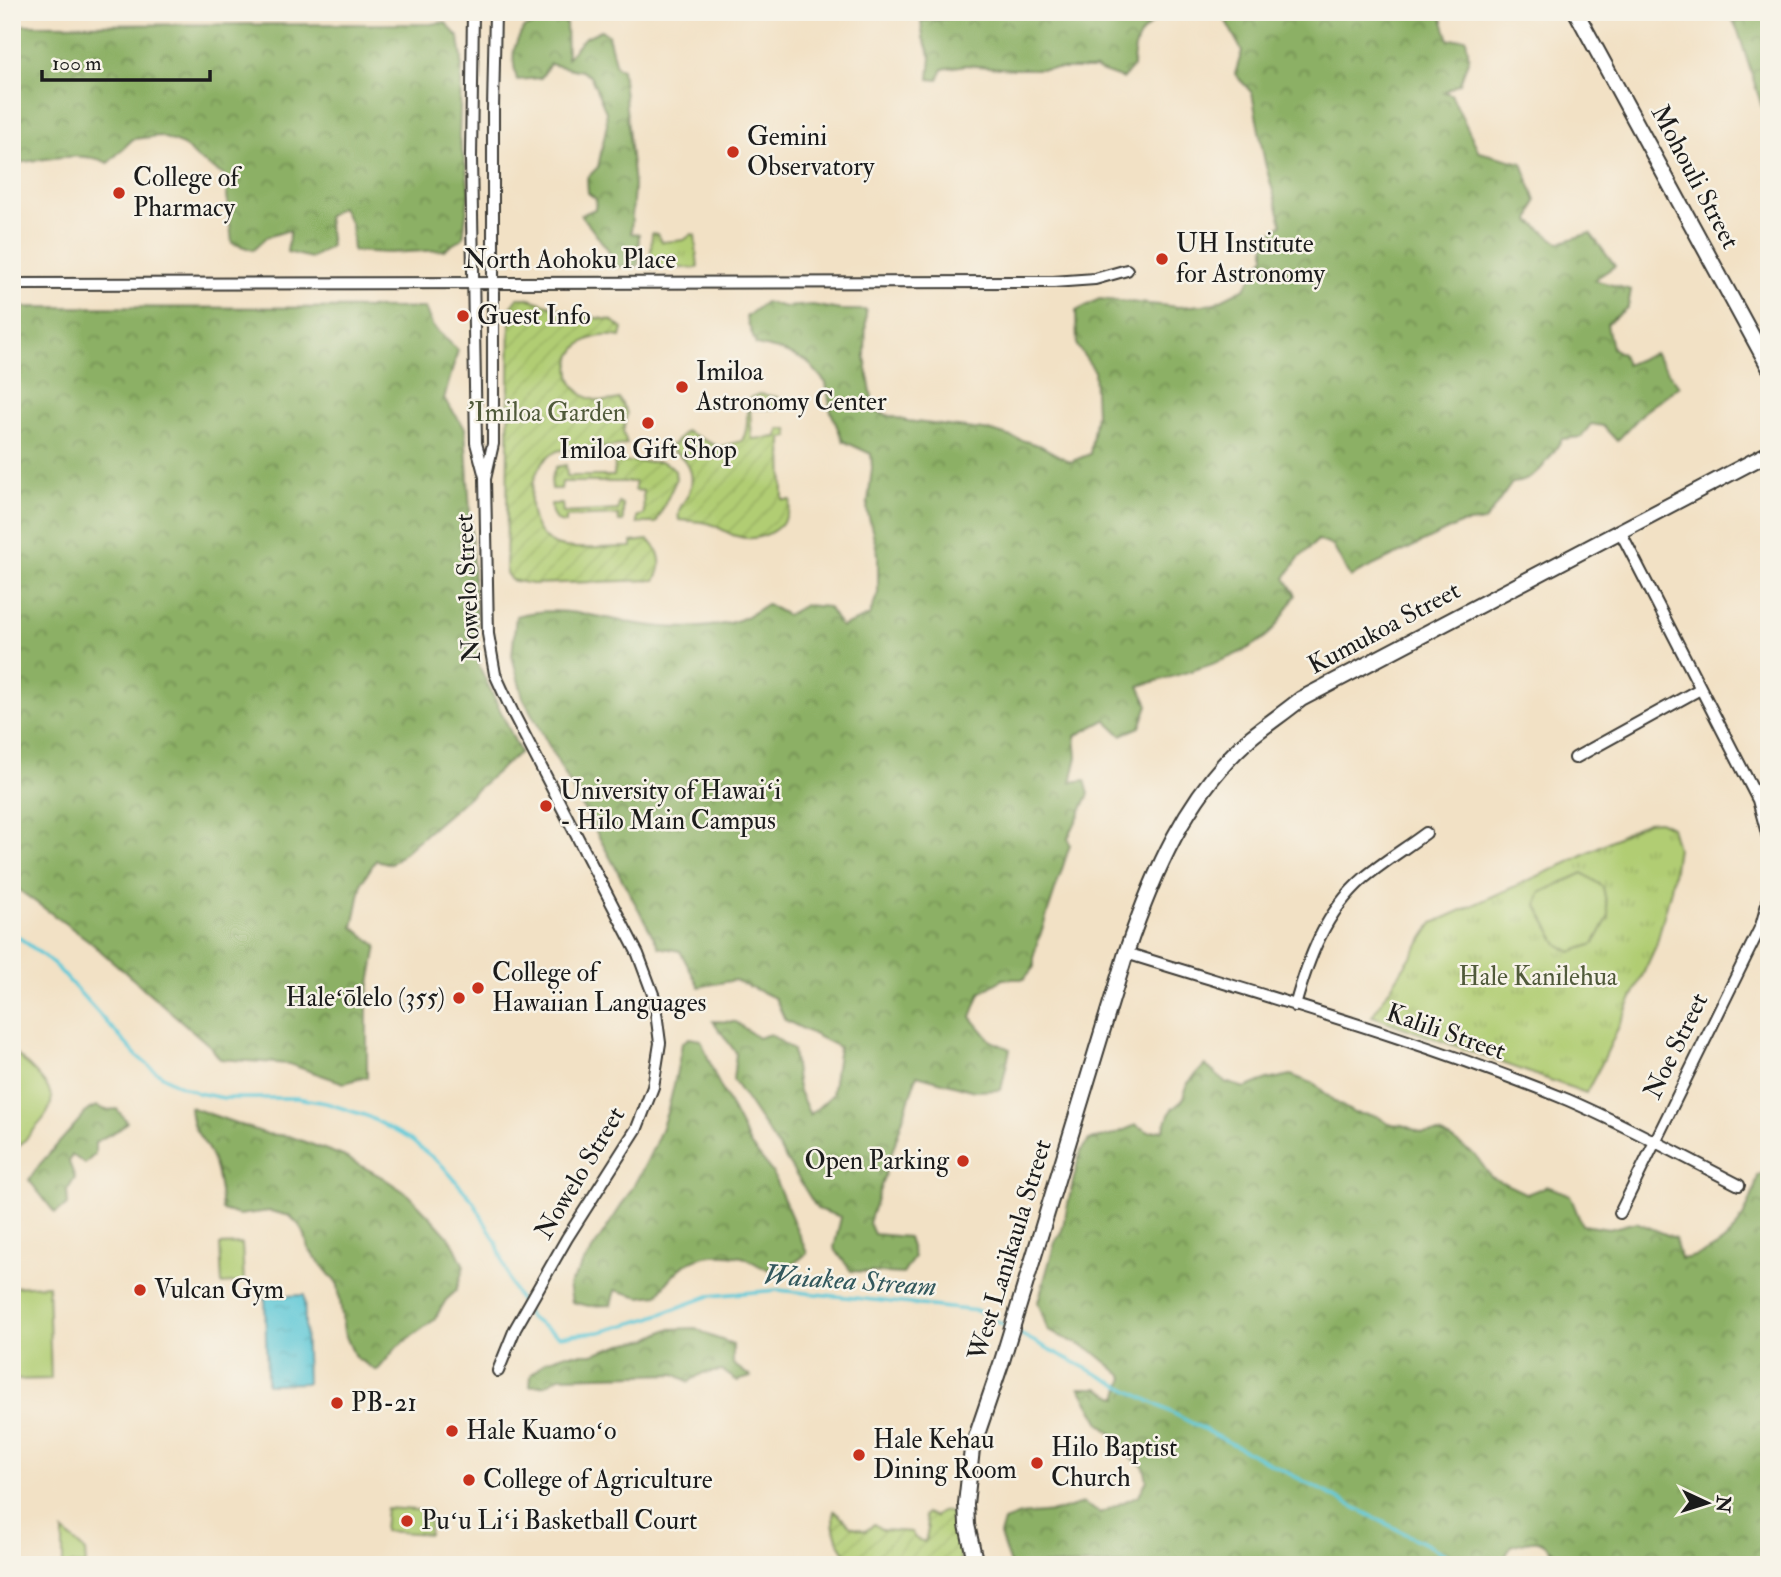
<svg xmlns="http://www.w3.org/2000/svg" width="1781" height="1577" font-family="'IM FELL Double Pica',serif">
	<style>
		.grass { fill: url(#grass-tufts); stroke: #667448; stroke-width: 2 }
		.forest { fill: url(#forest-crowns); stroke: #546640; stroke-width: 2 }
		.garden { fill: url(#garden-furrows); stroke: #667448; stroke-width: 2 }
		.pitch { fill: #b1cd73; stroke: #667448; stroke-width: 2 }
		.water { fill: url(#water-ripples); stroke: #3c727a; stroke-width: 2 }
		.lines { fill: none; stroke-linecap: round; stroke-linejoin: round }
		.stream { stroke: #5dc8d7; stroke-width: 3.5 }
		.minor-casing { stroke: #3c3a35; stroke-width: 14 }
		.tertiary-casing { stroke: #3c3a35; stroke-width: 18 }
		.minor { stroke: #fff; stroke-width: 10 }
		.tertiary { stroke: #fff; stroke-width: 14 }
		.poi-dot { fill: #c8321e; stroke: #f7f3e8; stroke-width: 2.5 }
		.labels { text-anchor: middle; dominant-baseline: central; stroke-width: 5; stroke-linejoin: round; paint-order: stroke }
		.poi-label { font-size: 26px; fill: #1c1c1c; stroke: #f7f3e8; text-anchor: start }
		.street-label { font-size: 26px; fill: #1c1c1c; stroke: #f7f3e8 }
		.park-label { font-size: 26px; fill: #505a3a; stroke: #f7f3e8 }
		.water-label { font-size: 28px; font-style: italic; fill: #33585d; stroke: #f7f3e8 }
	</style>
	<defs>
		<pattern id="grass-tufts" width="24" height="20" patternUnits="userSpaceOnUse" patternTransform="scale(1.75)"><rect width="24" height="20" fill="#b1cd73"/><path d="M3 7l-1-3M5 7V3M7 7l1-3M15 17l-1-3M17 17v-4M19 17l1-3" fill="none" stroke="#98af63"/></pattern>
		<pattern id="forest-crowns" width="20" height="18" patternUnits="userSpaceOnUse" patternTransform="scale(1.75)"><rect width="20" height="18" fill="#8cb065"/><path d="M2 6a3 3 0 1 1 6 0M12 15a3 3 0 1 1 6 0" fill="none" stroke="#728e52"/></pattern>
		<pattern id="garden-furrows" width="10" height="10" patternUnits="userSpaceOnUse" patternTransform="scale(1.75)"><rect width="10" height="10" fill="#b1cd73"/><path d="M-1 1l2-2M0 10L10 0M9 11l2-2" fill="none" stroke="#98af63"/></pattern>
		<pattern id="water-ripples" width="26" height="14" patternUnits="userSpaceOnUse" patternTransform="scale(1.75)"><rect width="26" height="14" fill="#5dc8d7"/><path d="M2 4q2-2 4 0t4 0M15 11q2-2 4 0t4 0" fill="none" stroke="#50abb8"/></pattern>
	</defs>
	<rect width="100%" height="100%" fill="#f7f3e8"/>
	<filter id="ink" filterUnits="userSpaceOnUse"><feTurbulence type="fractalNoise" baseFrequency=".0143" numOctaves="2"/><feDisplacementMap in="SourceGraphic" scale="14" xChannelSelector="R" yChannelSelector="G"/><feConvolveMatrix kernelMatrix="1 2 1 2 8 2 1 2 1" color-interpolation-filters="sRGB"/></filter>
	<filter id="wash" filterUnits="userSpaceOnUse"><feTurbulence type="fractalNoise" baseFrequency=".00686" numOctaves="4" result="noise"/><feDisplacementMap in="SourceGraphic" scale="28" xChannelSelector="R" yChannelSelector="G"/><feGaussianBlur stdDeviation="1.57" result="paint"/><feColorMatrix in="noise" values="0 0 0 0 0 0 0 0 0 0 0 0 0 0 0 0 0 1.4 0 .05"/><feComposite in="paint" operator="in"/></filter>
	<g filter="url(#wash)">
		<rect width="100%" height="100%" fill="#f2e1c5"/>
		<path class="grass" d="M652,233L657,234L662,242L684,240L692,234L695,235L698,268H650Z
			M619,503L623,504V522H619L618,515L566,517V523C554,523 551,514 551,504H562L563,513L618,510Z
			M1659,821L1671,827L1677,848L1671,889L1656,946L1602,1063L1586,1093L1372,1016L1433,923L1567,863L1647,822Z
			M63,1531L85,1551L86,1565H63Z"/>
		<path class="forest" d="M1009,12H1165C1142,31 1133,37 1133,67L1123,79L1095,69H1012L966,65L943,69L938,80L929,79L931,57L923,38L921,21Z
			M1221,12H1440L1449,40L1466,38L1469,58L1460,83L1444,92L1451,94L1479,152L1522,163L1536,201L1530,221L1559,243L1590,233L1615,266L1594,280L1631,290L1628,307L1607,324L1612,348L1622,354L1626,365L1654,353L1679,386L1644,412L1617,441L1603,426L1591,424L1581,437L1562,439C1549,459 1537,482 1512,483L1485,521L1460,524L1350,577L1333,546L1318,540L1298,559L1285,578L1296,595C1288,607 1281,622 1271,632C1242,660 1177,675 1139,686L1148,705L1140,727L1121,735L1105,720L1075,736L1077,757L1071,782L1085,780L1089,794L1068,838L1070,845L1034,954V967L1024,979H1003L980,993L971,1017L991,1041L1010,1049L1001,1090L975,1091L917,1075L869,1223L874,1234L908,1237L914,1257L903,1274L851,1271L834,1248L841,1217L817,1209C791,1165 762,1123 733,1080L736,1053L713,1021L736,1022L758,1038L770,1034L793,1050L798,1089L810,1115L832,1095L839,1047L785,1020L775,998L735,980L699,987L680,951L659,947L523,698L512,656L516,616C556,604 598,617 638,624C667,629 711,630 739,620C749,616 759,609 767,604L787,615L805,605L828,607L841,627L869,616L878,593V554L867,510L872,468L871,454L843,441L831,412L826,383L807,361L782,351L756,345L746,317L765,302L785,307L813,305L840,310H866L865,357L874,411L907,421L992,431L1041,446L1070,462L1090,454L1096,414L1094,370L1077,346L1076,311L1099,299L1179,307L1213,304L1245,288L1265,256V239L1282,224L1265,163L1252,93L1235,74L1242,51Z
			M1729,12H1769V112L1762,107L1738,31Z
			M445,22L459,38L462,59L459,139L466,167L469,192L463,238L444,250L389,253L353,251L351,224L341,207L327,217L331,246L311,258L287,252L290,230L267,237L253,250L232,243L225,176L198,159L183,145L160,136L133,139L108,163C84,150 39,160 12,164V25L431,24Z
			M566,22L567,58L584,38L601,30L608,35L616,67L622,69L634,185L631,233L639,234L638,266L604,267V262L610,257L608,250L581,215L595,209L596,199L588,193L587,178L598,167L607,124L606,112L591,77L581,71L550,64L541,78L517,80C511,57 512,47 524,28L540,23Z
			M12,307L425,308L433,327L458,350L444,399L465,428L479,666L520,752L391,864L376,860L362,882L353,927L377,946L367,1000V1077L344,1083L289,1064L220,1059L210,1046L88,940L12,885Z
			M689,1038L701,1040L716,1078L751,1146L772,1172L807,1253C796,1263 783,1272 767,1269C758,1267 751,1259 742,1257C699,1249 681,1261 658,1295L640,1297L615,1290L611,1305L589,1306L572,1302L569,1285C604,1230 648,1175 667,1112C674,1089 678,1066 682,1043Z
			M1205,1065L1225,1082L1245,1088L1262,1081L1291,1075L1315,1084L1334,1101L1354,1113L1377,1116L1389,1124L1403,1125L1422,1133H1439L1452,1139L1476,1156L1491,1177L1527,1194L1547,1186L1570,1195L1582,1225L1609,1229L1636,1222L1675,1238L1680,1259C1729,1253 1747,1219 1758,1176L1769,1169V1565H1563C1541,1539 1544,1536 1511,1546L1501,1565H1217L1215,1562L1199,1565H1010L1000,1535L1004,1521L1020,1515L1054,1512L1082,1503L1100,1513L1139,1495L1147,1480L1144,1467L1129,1456L1116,1438L1100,1423L1080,1388H1098L1118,1398L1124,1377L1090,1349L1048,1331L1038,1302L1055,1242L1062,1230L1080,1152L1089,1140L1110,1136L1136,1125L1149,1132L1163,1130L1171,1110L1182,1101L1188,1083Z
			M96,1106L106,1110L117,1109L127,1122L120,1129L95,1142V1154L85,1164L72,1155L69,1162L75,1178L67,1191L68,1205L55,1213L29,1180L40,1164L88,1110Z
			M190,1107L267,1134L289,1136L343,1156L382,1177L409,1195L434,1221L452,1241L464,1266L456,1291L446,1300L434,1320L397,1347L377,1371L355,1357L344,1332L338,1285L308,1248L305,1235L299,1225L290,1216L270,1211L239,1215L222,1210C220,1190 218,1170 209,1151C198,1131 192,1132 190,1107Z
			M696,1328L710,1336L733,1344V1364L751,1377L737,1381L723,1371L703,1373L688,1382L675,1374L559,1377L546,1385L530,1386L531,1375L546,1361L567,1354H592L622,1344L648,1339L668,1329Z"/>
		<path class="garden" d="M518,298H527L582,316L611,320L623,329L621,337C550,324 555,415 619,399L627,413L623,432L627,444C616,446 606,448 595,449C583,450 569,447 557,451C525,464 520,532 556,545C572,551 613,547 632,547V542L648,540C661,549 664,567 655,580L532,584L511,580L506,573L510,318V309Z
			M759,394L778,397V409H750L752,439L778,437L779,429H788L789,437L782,438L783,500H791C789,527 763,544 736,536C726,533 717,525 707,523C698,521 688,521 679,520C677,509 683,504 688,495C698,473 686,454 664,448L674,444L685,431L719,447L742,441C751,424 744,414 750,398Z
			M615,462H662L671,466L675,471L676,480L656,523H637V516L644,515L643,491L635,490V482H562L561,489H552L551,479L556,467L566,465L567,476H614Z
			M834,1511L851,1526L866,1531L874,1524L882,1530L911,1532L916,1539L925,1542L928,1529L924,1516L926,1513L935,1517C942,1509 948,1511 956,1516L961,1565H863C842,1559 830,1531 834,1511Z"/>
		<path class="pitch" d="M1583,873L1603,887L1609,916L1594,944L1571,952L1558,944L1537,906L1540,893Z
			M12,1050C68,1102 61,1100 12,1154Z
			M242,1244L244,1282L222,1284L220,1245Z
			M48,1285L51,1379L12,1380V1287Z
			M386,1508L430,1511L429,1534L384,1531Z"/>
		<path class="water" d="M304,1295L307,1383L267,1384L265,1297Z"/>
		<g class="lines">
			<path class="stream" d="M12,932L53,963L137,1056L155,1071L176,1084L198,1093L224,1098H297L326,1103L367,1116L408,1138L442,1165L473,1201L496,1242L512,1287L530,1318L559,1336L600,1332L650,1318L709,1296L778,1290L978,1311L1009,1328
				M1016,1332L1466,1565"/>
		</g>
	</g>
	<g filter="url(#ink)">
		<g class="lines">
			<g class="minor-casing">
				<path id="minor" d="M473,12L471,157L476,443L485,477
					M495,12L493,109V444L485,479L488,634L495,674L512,711L638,954L654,997L660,1043L653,1087L637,1128L567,1238L515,1329L498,1371
					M12,284L1053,282L1095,279L1127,270
					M1620,531L1758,800L1769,841
					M1575,758L1700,689
					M1126,953C1274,999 1424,1041 1568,1100C1626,1125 1682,1156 1739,1185
					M1295,1006C1308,959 1325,912 1364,878C1383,862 1406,848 1426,833
					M1620,1213L1761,926L1769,897"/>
			</g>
			<g class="tertiary-casing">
				<path id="tertiary" d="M1576,12L1769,367
					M976,1565L967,1525L966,1504L972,1449L1002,1361L1126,953C1153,874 1186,795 1250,738C1266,725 1285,712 1301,699L1769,453"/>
			</g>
			<use href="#minor" class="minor"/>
			<use href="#tertiary" class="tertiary"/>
		</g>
	</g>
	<g class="poi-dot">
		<circle cx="733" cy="152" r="7"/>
		<circle cx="119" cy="193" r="7"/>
		<circle cx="1162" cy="259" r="7"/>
		<circle cx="463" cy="316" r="7"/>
		<circle cx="682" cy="387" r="7"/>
		<circle cx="648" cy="423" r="7"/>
		<circle cx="546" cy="806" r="7"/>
		<circle cx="478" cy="988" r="7"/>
		<circle cx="459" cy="998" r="7"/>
		<circle cx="963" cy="1161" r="7"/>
		<circle cx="140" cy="1290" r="7"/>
		<circle cx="337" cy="1403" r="7"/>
		<circle cx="452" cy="1431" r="7"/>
		<circle cx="859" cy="1455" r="7"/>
		<circle cx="1037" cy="1463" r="7"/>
		<circle cx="469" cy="1480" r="7"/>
		<circle cx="407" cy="1521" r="7"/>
	</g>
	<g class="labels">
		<g class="poi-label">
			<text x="747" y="137">Gemini<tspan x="747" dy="30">Observatory</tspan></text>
			<text x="133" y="178">College of<tspan x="133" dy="30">Pharmacy</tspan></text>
			<text x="1176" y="244">UH Institute<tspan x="1176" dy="30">for Astronomy</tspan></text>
			<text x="477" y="316">Guest Info</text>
			<text x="696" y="372">Imiloa<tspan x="696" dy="30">Astronomy Center</tspan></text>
			<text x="648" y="450" text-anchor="middle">Imiloa Gift Shop</text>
			<text x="560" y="791">University of Hawaiʻi<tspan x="560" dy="30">- Hilo Main Campus</tspan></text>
			<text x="492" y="973">College of<tspan x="492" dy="30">Hawaiian Languages</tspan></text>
			<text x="445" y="998" text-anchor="end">Haleʻōlelo (355)</text>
			<text x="949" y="1161" text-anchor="end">Open Parking</text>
			<text x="154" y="1290">Vulcan Gym</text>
			<text x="351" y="1403">PB-21</text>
			<text x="466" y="1431">Hale Kuamoʻo</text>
			<text x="873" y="1440">Hale Kehau<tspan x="873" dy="30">Dining Room</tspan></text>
			<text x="1051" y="1448">Hilo Baptist<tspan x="1051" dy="30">Church</tspan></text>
			<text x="483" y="1480">College of Agriculture</text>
			<text x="421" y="1521">Puʻu Liʻi Basketball Court</text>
		</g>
		<g class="street-label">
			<text transform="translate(1695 177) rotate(62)">Mohouli Street</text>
			<text x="570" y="260">North Aohoku Place</text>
			<text transform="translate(468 588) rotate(-93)">Nowelo Street</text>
			<text transform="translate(1384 628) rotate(-28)">Kumukoa Street</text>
			<text transform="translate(1446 1032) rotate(19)">Kalili Street</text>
			<text transform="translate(1676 1046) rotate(-64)">Noe Street</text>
			<text transform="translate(580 1173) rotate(-59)">Nowelo Street</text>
			<text transform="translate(1010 1250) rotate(-73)">West Lanikaula Street</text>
		</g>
		<g class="park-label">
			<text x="547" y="413">'Imiloa Garden</text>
			<text x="1538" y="977">Hale Kanilehua</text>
		</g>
		<g class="water-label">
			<text transform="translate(850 1281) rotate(4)">Waiakea Stream</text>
		</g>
	</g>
	<rect width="1781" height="1577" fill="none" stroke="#f7f3e8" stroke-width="42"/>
	<g transform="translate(1707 1503) rotate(94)" stroke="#f7f3e8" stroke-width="5" paint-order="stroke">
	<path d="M0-5L12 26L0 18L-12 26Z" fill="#1c1c1c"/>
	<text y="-10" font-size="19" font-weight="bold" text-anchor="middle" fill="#1c1c1c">N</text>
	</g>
	<path d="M42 70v10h168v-10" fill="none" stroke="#1c1c1c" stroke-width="3.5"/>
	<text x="52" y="70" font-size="21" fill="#1c1c1c" stroke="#f7f3e8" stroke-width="5" paint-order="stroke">100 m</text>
</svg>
